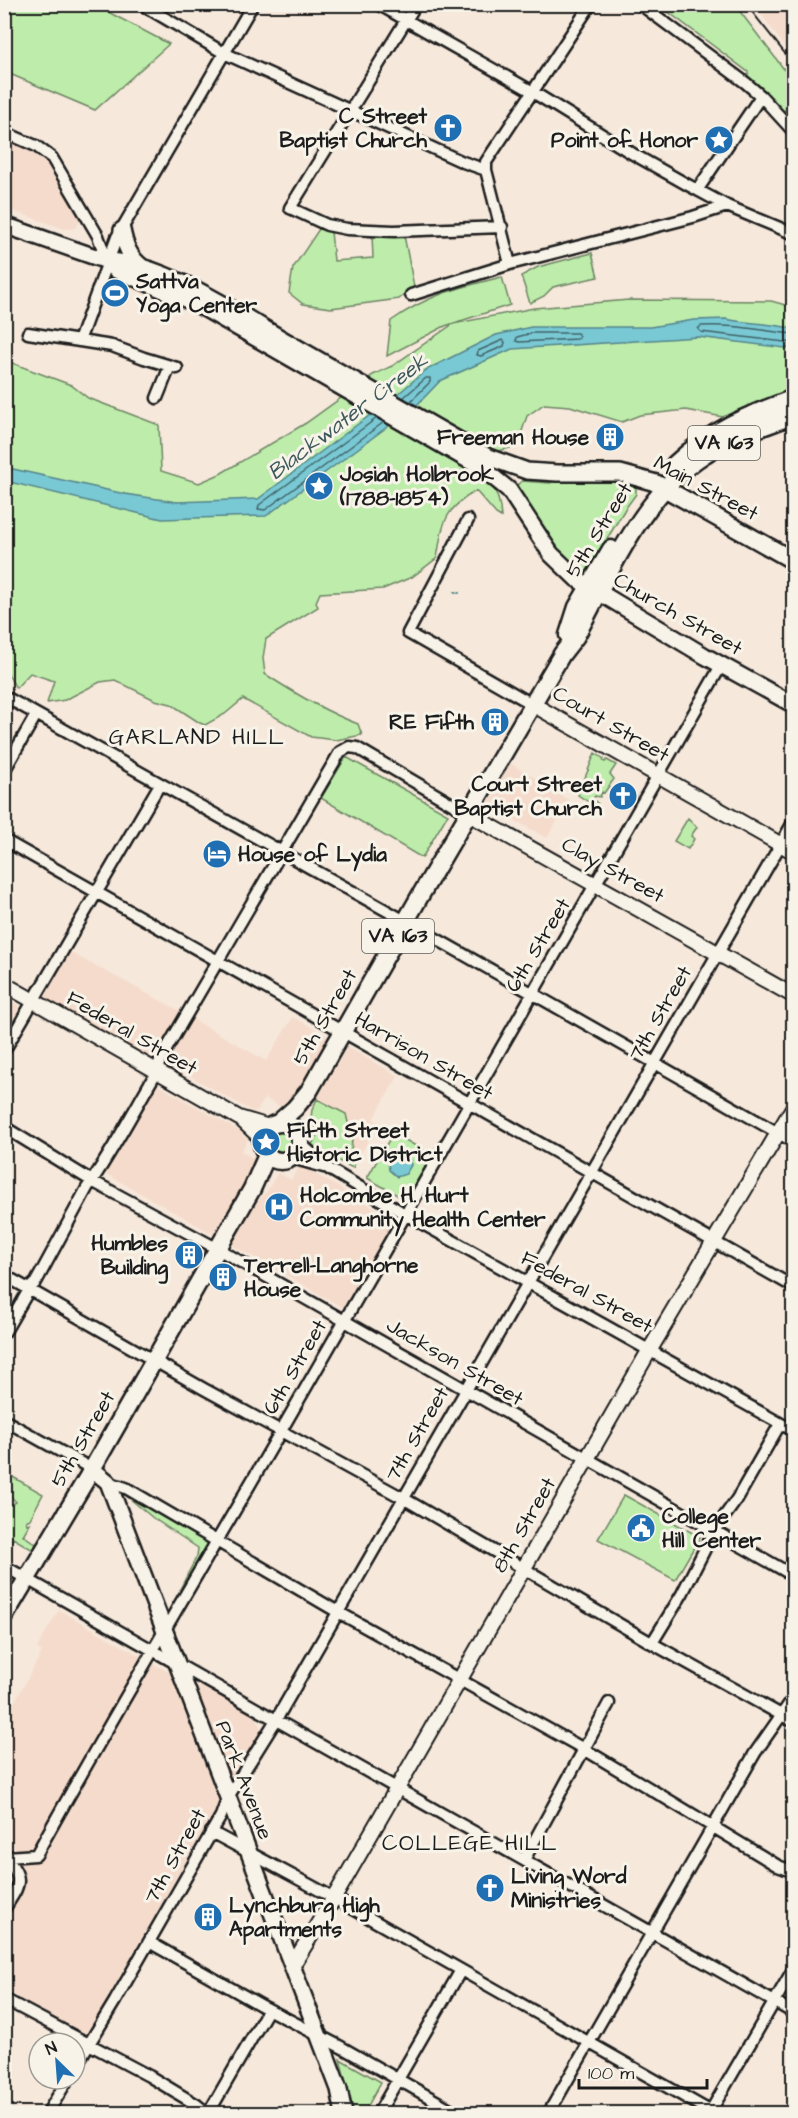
<svg xmlns="http://www.w3.org/2000/svg" width="798" height="2118" font-family="'Architects Daughter',sans-serif">
	<style>
		.built { fill: #f5dbcb }
		.green { fill: #beedab; stroke: #6d8464; stroke-width: 1.5 }
		.water { fill: #79c9d4; stroke: #54848a; stroke-width: 1.5 }
		.lines { fill: none; stroke-linecap: round; stroke-linejoin: round }
		.shore { stroke: #416166; stroke-width: 1.5 }
		.stream { stroke: #54848a; stroke-width: 2 }
		.minor-casing { stroke: #1c1c1c; stroke-width: 15 }
		.tertiary-casing { stroke: #1c1c1c; stroke-width: 18 }
		.secondary-casing { stroke: #1c1c1c; stroke-width: 20 }
		.primary-casing { stroke: #1c1c1c; stroke-width: 21 }
		.minor { stroke: #f7f3e8; stroke-width: 10 }
		.tertiary { stroke: #f7f3e8; stroke-width: 14 }
		.secondary { stroke: #f7f3e8; stroke-width: 15 }
		.primary { stroke: #f7f3e8; stroke-width: 16 }
		.rail { stroke: #1c1c1c; stroke-width: 2 }
		.labels { text-anchor: middle; dominant-baseline: central; stroke-width: 6; stroke-linejoin: round; paint-order: stroke }
		.shield { fill: #f7f3e8; stroke: #5e5c59; stroke-width: 1.5 }
		.shield-label { font-size: 20px; font-weight: bold; fill: #1c1c1c }
		.poi-label { font-size: 21px; font-weight: bold; fill: #1c1c1c; stroke: #f7f3e8; text-anchor: start }
		.street-label { font-size: 21px; fill: #1c1c1c; stroke: #f7f3e8 }
		.water-label { font-size: 22px; font-style: italic; fill: #3d595c; stroke: #f7f3e8 }
		.neighbourhood-label { font-size: 22px; letter-spacing: 1.5px; fill: #1c1c1c; stroke: #f7f3e8 }
	</style>
	<rect width="100%" height="100%" fill="#f6e8db"/>
	<filter id="ink" filterUnits="userSpaceOnUse"><feTurbulence type="fractalNoise" baseFrequency=".0167" numOctaves="2"/><feDisplacementMap in="SourceGraphic" scale="12" xChannelSelector="R" yChannelSelector="G"/><feConvolveMatrix kernelMatrix="1 2 1 2 8 2 1 2 1" color-interpolation-filters="sRGB"/></filter>
	<g filter="url(#ink)">
		<path class="built" d="M770,5H793V59L760,12Z
			M4,140L33,153L50,166L78,214L79,223L75,228L65,229L5,208Z
			M511,764L544,783L542,786L569,800L547,838L487,805Z
			M69,952L182,1012L154,1060L42,998Z
			M5,997L20,1006L5,1034Z
			M293,1017L329,1037L292,1100L289,1098L283,1108L265,1098L257,1111L255,1110L254,1112L165,1062L191,1018L266,1061Z
			M347,1047L398,1076L373,1119L378,1123L352,1169L319,1149L322,1130L307,1122L316,1107L313,1105Z
			M154,1083L243,1133L242,1135L248,1139L241,1151L254,1159L253,1166L215,1235L103,1172Z
			M299,1167L305,1171L307,1169L395,1220L344,1308L232,1245L254,1206L267,1191L278,1173L291,1180Z
			M59,1610L170,1673L219,1803L86,2036L5,1990V1915L22,1885L16,1863L21,1851L5,1841V1720L42,1652L37,1648Z
			M206,1685L257,1718L262,1735L232,1782L196,1689Z"/>
		<path class="green" d="M4,5H95L169,44L95,110L5,72Z
			M659,5H735L793,81V102L781,114L749,83L748,72Z
			M319,229L331,232L334,261L373,258L372,235H404L414,287L399,299L331,308L303,304L289,293L293,268Z
			M592,253L598,277L553,287L544,296L530,303L521,276L538,267Z
			M502,277L510,305L445,326L387,356L391,321C429,294 458,288 502,277Z
			M629,300L771,301L793,307V408L755,404L723,417L686,410L640,415L622,422L570,406L544,404L527,416L517,446L495,452L487,447L469,468C492,483 499,488 501,517L496,514L476,491C443,510 443,523 437,558L412,577L383,589L320,593L316,602L318,607L266,639L263,658L265,674C294,693 326,712 358,724L362,735L336,740L311,737L243,699L225,714L205,725L200,723L171,704L155,700L115,680L100,682L65,700L47,703L54,681L30,673L16,688L4,667V360L71,385L88,398L159,425L161,471L199,483L220,474L306,423L373,375L392,366L453,324L534,308Z
			M605,477L638,484L636,486V494L625,509L589,569L585,573L580,571L578,574C551,551 536,517 516,488L517,485L522,481L550,483L558,480Z
			M595,753L604,759L603,761L605,762L607,760L616,765L610,774L614,779L604,793L602,792L600,797L595,796L593,799L598,804L596,807L578,795Z
			M346,757L448,814L422,858L321,798Z
			M688,818L697,827L691,836L694,839L688,849L674,841Z
			M317,1099L346,1114L352,1139L351,1152L356,1160L353,1168L320,1152L312,1144L320,1131L310,1125L312,1110Z
			M269 1141a12 12 0 1 1 24 0a12 12 0 1 1-24 0Z
			M393,1133L432,1155L406,1200L367,1178Z
			M11,1476L43,1494L30,1519L26,1521L27,1524L30,1523L23,1535L36,1544L33,1550L13,1538L5,1553V1508L16,1502C7,1492 1,1488 11,1476Z
			M123,1493L211,1544L181,1592L180,1589L197,1556L198,1548L153,1518Z
			M624,1495L700,1537L675,1580L598,1539Z
			M340,2059L381,2082L364,2113H354Z"/>
		<path class="water" d="M726,319C748,324 771,323 793,329V349L698,337L512,349L440,381L417,405L266,516L162,519L5,481L4,467L125,494L177,502L258,499L398,394L426,370L496,335L531,327H650L694,320Z
			M402,1153L410,1157L411,1165L406,1174L397,1177L389,1170L388,1163L394,1155Z"/>
		<g class="lines">
			<path class="shore" d="M532,333H577L580,336L577,339L519,342L516,341L517,337Z
				M794,334C763,331 732,324 701,326L698,329L701,332L794,343
				M503,340L505,342L504,346L481,356L477,355L478,351Z
				M403,398L426,378H430V382L410,402
				M377,418L259,505L258,509L265,510L384,422"/>
			<path class="stream" d="M455,592L459,593"/>
			<g class="minor-casing">
				<path id="minor" d="M141,4L224,53L463,162L486,170
					M378,4L528,89L633,154L688,185L727,206L794,234
					M416,4L290,208L327,225L347,229L394,231L502,227
					M640,4L746,83L761,96L794,132
					M4,132L36,146L52,158L98,236L107,261
					M698,189L761,96
					M510,264L486,170V162L591,4
					M411,295L510,264L693,217L727,206
					M28,333L112,346L144,358L177,368
					M79,341L117,237L253,4
					M157,398L170,366
					M468,520L408,633L532,704
					M4,696L389,912L794,1142
					M4,771L36,715
					M4,840L794,1287
					M4,1051L160,784
					M4,1127L92,1181L218,1249L794,1576
					M301,1144L329,1169L405,1214L794,1431
					M292,1158L324,1167
					M4,1275L204,1389L403,1498L655,1645L794,1722
					M4,1333L30,1288L36,1282L87,1188C113,1151 134,1110 157,1071L160,1060L340,752L349,747L357,748L469,814
					M4,1420L92,1469
					M108,1482L126,1488L338,1612L584,1749L778,1866L794,1872
					M4,1566L794,2013
					M652,1643L682,1594L714,1531L737,1499L780,1424
					M211,1832L334,1898L715,2114
					M4,1856C26,1879 19,1886 4,1909
					M7,1857L36,1855C116,1710 202,1568 285,1424C431,1171 575,917 722,664
					M524,1860L609,1703
					M149,1942L264,2007L341,2047L459,2114
					M4,1999L149,2076L197,2105L208,2114
					M75,2067L115,2001L221,1816L228,1797L276,1720L794,821
					M47,2114L68,2079
					M208,2114L268,2010
					M378,2114L461,1970
					M548,2114L755,1753L794,1697
					M709,2114L794,1968"/>
			</g>
			<g class="tertiary-casing">
				<path id="tertiary" d="M532,704L794,852
					M469,814L794,996
					M4,984L239,1118L269,1127
					M243,1121L262,1139
					M292,1966L334,1898L645,1358L794,1106"/>
			</g>
			<g class="secondary-casing">
				<path id="secondary" d="M4,225L107,261C162,262 241,315 289,343C355,381 422,419 488,457L527,471L557,473H620L656,483
					M122,230C125,245 129,257 142,267
					M107,261L116,270L195,303L482,468L509,490L551,554L577,579L705,656L794,705
					M92,1469L108,1482L339,2089L344,2114"/>
			</g>
			<g class="primary-casing">
				<path id="primary" d="M675,464C712,429 746,416 794,398
					M657,484L794,561
					M568,635L577,607L611,549
					M262 1142a19 19 0 1 1 38 0a19 19 0 1 1-38 0Z
					M278,1123L295,1108L309,1091L420,896L562,654L576,636C610,573 642,494 705,454C731,436 764,427 794,415
					M4,1617L87,1478L221,1243L252,1189L267,1155"/>
			</g>
			<use href="#minor" class="minor"/>
			<use href="#tertiary" class="tertiary"/>
			<use href="#secondary" class="secondary"/>
			<use href="#primary" class="primary"/>
			<path class="rail" d="M746,4L794,65"/>
		</g>
	</g>
	<defs>
		<g id="church-disc" transform="scale(1.5)"><circle r="9.5" fill="#1f6fb2" stroke="#f7f3e8"/><path d="M-1.2-6h2.4v3.5h3.3v2.4h-3.3V6h-2.4V-.1h-3.3v-2.4h3.3Z" fill="#fff"/></g>
		<g id="sight-disc" transform="scale(1.5)"><circle r="9.5" fill="#1f6fb2" stroke="#f7f3e8"/><path d="M0-6L1.8-2.2L6-1.7L2.9 1.2L3.7 5.4L0 3.3L-3.7 5.4L-2.9 1.2L-6-1.7L-1.8-2.2Z" fill="#fff"/></g>
		<g id="stadium-disc" transform="scale(1.5)"><circle r="9.5" fill="#1f6fb2" stroke="#f7f3e8"/><path d="M0-5a6.5 5 0 1 0 0 10a6.5 5 0 1 0 0-10ZM-3.5-1.8h7v3.6h-7Z" fill="#fff"/></g>
		<g id="building-disc" transform="scale(1.5)"><circle r="9.5" fill="#1f6fb2" stroke="#f7f3e8"/><path d="M-4-6H4V6H1V3H-1V6H-4ZM-2.5-4.3h1.7v1.8h-1.7ZM.8-4.3h1.7v1.8H.8ZM-2.5-1h1.7V.8h-1.7ZM.8-1h1.7V.8H.8Z" fill="#fff"/></g>
		<g id="hotel-disc" transform="scale(1.5)"><circle r="9.5" fill="#1f6fb2" stroke="#f7f3e8"/><path d="M-6-4.5h1.5V1H6V5H4.5V3h-9V5H-6ZM-4 0a1.8 1.8 0 1 1 3.6 0ZM.5 0V-2.5h3Q6-2.5 6 0Z" fill="#fff"/></g>
		<g id="hospital-disc" transform="scale(1.5)"><circle r="9.5" fill="#1f6fb2" stroke="#f7f3e8"/><path d="M-5-5h3v3.5h4V-5h3V5h-3V1.5h-4V5h-3Z" fill="#fff"/></g>
		<g id="civic-disc" transform="scale(1.5)"><circle r="9.5" fill="#1f6fb2" stroke="#f7f3e8"/><path d="M-.6-6.5H3V-4.5H.6V-3L4-1V1h2V6H-6V1h2V-1L-.6-3ZM-1.2 2.5V6h2.4V2.5Z" fill="#fff"/></g>
	</defs>
	<g fill-rule="evenodd">
		<use href="#church-disc" x="448" y="128"/>
		<use href="#sight-disc" x="719" y="140"/>
		<use href="#stadium-disc" x="115" y="293"/>
		<use href="#building-disc" x="610" y="437"/>
		<use href="#sight-disc" x="319" y="486"/>
		<use href="#building-disc" x="495" y="722"/>
		<use href="#church-disc" x="623" y="796"/>
		<use href="#hotel-disc" x="217" y="854"/>
		<use href="#sight-disc" x="266" y="1142"/>
		<use href="#hospital-disc" x="279" y="1207"/>
		<use href="#building-disc" x="189" y="1255"/>
		<use href="#building-disc" x="223" y="1277"/>
		<use href="#civic-disc" x="641" y="1528"/>
		<use href="#church-disc" x="490" y="1888"/>
		<use href="#building-disc" x="208" y="1917"/>
	</g>
	<g class="labels">
		<g class="shield">
			<rect x="688" y="426" width="72" height="34" rx="4.5"/>
			<rect x="362" y="919" width="72" height="34" rx="4.5"/>
		</g>
		<g class="shield-label">
			<text x="724" y="443">VA 163</text>
			<text x="398" y="936">VA 163</text>
		</g>
		<g class="poi-label">
			<text x="427" y="116" text-anchor="end">C Street<tspan x="427" dy="24">Baptist Church</tspan></text>
			<text x="698" y="140" text-anchor="end">Point of Honor</text>
			<text x="136" y="281">Sattva<tspan x="136" dy="24">Yoga Center</tspan></text>
			<text x="589" y="437" text-anchor="end">Freeman House</text>
			<text x="340" y="474">Josiah Holbrook<tspan x="340" dy="24">(1788-1854)</tspan></text>
			<text x="474" y="722" text-anchor="end">RE Fifth</text>
			<text x="602" y="784" text-anchor="end">Court Street<tspan x="602" dy="24">Baptist Church</tspan></text>
			<text x="238" y="854">House of Lydia</text>
			<text x="287" y="1130">Fifth Street<tspan x="287" dy="24">Historic District</tspan></text>
			<text x="300" y="1195">Holcombe H. Hurt<tspan x="300" dy="24">Community Health Center</tspan></text>
			<text x="168" y="1243" text-anchor="end">Humbles<tspan x="168" dy="24">Building</tspan></text>
			<text x="244" y="1265">Terrell-Langhorne<tspan x="244" dy="24">House</tspan></text>
			<text x="662" y="1516">College<tspan x="662" dy="24">Hill Center</tspan></text>
			<text x="511" y="1876">Living Word<tspan x="511" dy="24">Ministries</tspan></text>
			<text x="229" y="1905">Lynchburg High<tspan x="229" dy="24">Apartments</tspan></text>
		</g>
		<g class="street-label">
			<text transform="translate(706 488) rotate(28)">Main Street</text>
			<text transform="translate(599 530) rotate(-58)">5th Street</text>
			<text transform="translate(678 614) rotate(30)">Church Street</text>
			<text transform="translate(611 724) rotate(30)">Court Street</text>
			<text transform="translate(613 870) rotate(29)">Clay Street</text>
			<text transform="translate(538 945) rotate(-59)">6th Street</text>
			<text transform="translate(660 1013) rotate(-60)">7th Street</text>
			<text transform="translate(325 1017) rotate(-60)">5th Street</text>
			<text transform="translate(132 1033) rotate(30)">Federal Street</text>
			<text transform="translate(424 1056) rotate(30)">Harrison Street</text>
			<text transform="translate(587 1292) rotate(29)">Federal Street</text>
			<text transform="translate(455 1362) rotate(30)">Jackson Street</text>
			<text transform="translate(295 1367) rotate(-60)">6th Street</text>
			<text transform="translate(417 1434) rotate(-60)">7th Street</text>
			<text transform="translate(83 1439) rotate(-60)">5th Street</text>
			<text transform="translate(524 1525) rotate(-60)">8th Street</text>
			<text transform="translate(244 1780) rotate(69)">Park Avenue</text>
			<text transform="translate(175 1856) rotate(-61)">7th Street</text>
		</g>
		<g class="water-label">
			<text transform="translate(348 417) rotate(-37)">Blackwater Creek</text>
		</g>
		<g class="neighbourhood-label">
			<text x="197" y="737">GARLAND HILL</text>
			<text x="470" y="1843">COLLEGE HILL</text>
		</g>
	</g>
	<rect width="798" height="2118" fill="none" stroke="#f7f3e8" stroke-width="24"/>
	<rect x="12" y="12" width="774" height="2094" fill="none" stroke="#1c1c1c" stroke-width="2" filter="url(#ink)"/>
	<g transform="translate(57 2061) rotate(335)"><circle r="28" fill="#f7f3e8" stroke="#9f9d96" stroke-width="1.5"/>
	<path d="M0-4.5L10 22L0 15L-10 22Z" fill="#1f6fb2"/>
	<text y="-9" font-size="16" font-weight="bold" text-anchor="middle" fill="#1c1c1c">N</text>
	</g>
	<path d="M579 2079v9h128v-9" fill="none" stroke="#1c1c1c" stroke-width="3"/>
	<text x="588" y="2079" font-size="18" fill="#1c1c1c" stroke="#f7f3e8" stroke-width="4.5" paint-order="stroke">100 m</text>
</svg>
